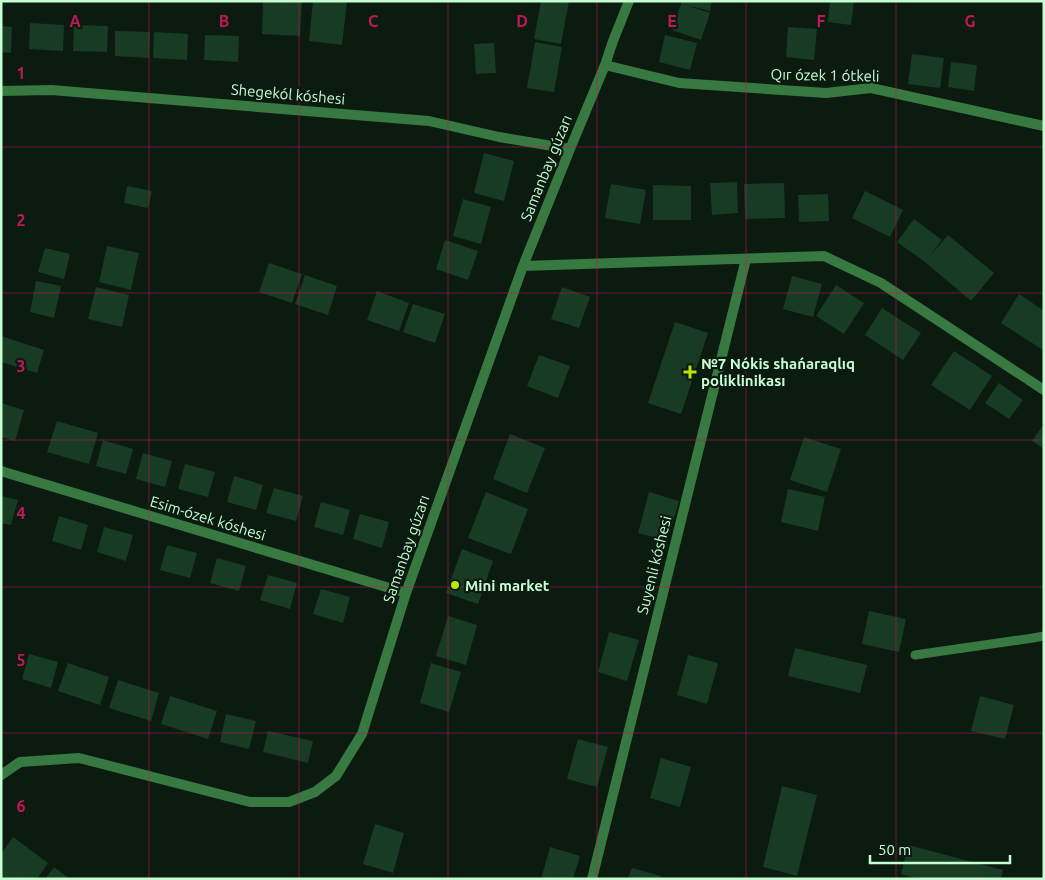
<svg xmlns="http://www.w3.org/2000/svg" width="1045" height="880" font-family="Ubuntu,sans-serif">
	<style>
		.building { fill: #183b23 }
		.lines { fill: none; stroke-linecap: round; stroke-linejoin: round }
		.service { stroke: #387841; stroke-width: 9 }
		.minor { stroke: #387841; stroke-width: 10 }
		.grid { fill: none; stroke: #c2185b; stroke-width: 1; stroke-opacity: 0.55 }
		.poi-dot { fill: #b8e709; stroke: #0b1b10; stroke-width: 2 }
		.labels { text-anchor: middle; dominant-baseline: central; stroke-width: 4.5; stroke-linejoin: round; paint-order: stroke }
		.street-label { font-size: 15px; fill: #c7fdd3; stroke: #0b1b10 }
		.poi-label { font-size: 15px; font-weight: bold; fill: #c7fdd3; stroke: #0b1b10; text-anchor: start }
		.grid-label { font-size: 16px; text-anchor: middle; font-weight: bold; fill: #c2185b; stroke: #0b1b10; stroke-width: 4.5; stroke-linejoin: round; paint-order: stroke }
	</style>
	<rect width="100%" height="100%" fill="#0b1b10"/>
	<path class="building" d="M263,1H302L300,36L262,34Z
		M313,1H347L342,45L309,41Z
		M541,1H569L561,44L534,39Z
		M682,1H712L710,11L686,5L710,13L701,40L672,30Z
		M830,1H854L851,25L828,22Z
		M30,23L64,25L63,51L29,49Z
		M74,25L108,26L107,52L73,51Z
		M1,26L12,27L11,53L1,52Z
		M788,27L817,29L814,60L786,57Z
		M115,31L150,32L149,58L115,56Z
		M154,32L188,34L187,60L153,58Z
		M205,35L239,36L238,62L204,60Z
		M665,35L697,43L690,70L659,62Z
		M535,42L562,47L554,92L527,88Z
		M494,43L496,73L476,74L474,44Z
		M912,54L944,58L940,88L908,84Z
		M951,62L977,65L974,91L948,87Z
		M484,153L514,161L504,201L474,193Z
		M737,182L738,213L712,215L710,183Z
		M784,183L785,218L745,219L744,184Z
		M611,184L646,190L640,224L605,218Z
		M653,185L691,186V220H653Z
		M127,186L152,191L148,208L124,203Z
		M865,191L903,210L890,237L852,218Z
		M828,194L829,221L799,222L798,195Z
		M463,199L491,207L481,244L453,236Z
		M914,219L942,240L929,257L948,235L994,273L971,301L925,262L897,242Z
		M445,240L478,251L468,280L436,269Z
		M107,246L139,253L131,290L99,282Z
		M45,248L70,254L64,279L38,272Z
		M269,263L302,274L292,303L259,292Z
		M305,275L337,286L328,315L295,304Z
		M792,276L822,284L813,317L783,309Z
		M36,281L61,286L54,318L30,312Z
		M836,285L864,303L844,334L816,316Z
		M96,287L129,295L122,327L88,319Z
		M562,287L590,297L579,328L551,319Z
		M377,291L409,303L399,331L367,320Z
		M1019,294L1044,311V348L1043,350L1001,323Z
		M413,304L445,314L435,343L403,332Z
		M882,308L921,333L903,360L865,335Z
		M675,322L708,333L681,414L648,403Z
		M1,336L44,350L37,373L1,362Z
		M954,351L992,376L970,410L931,385Z
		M539,355L570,366L558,398L527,386Z
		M999,383L1023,400L1009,419L985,403Z
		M1,403L24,410L15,441L1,437Z
		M57,421L98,433L89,464L47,452Z
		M1044,424V449L1032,441Z
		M510,434L545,448L527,493L493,479Z
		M804,437L841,449L827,492L790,480Z
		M103,440L133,449L126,474L96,466Z
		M143,453L172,461L165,487L136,479Z
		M185,464L215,472L208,497L178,489Z
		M234,476L263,485L256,510L227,502Z
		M274,488L303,496L296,521L266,513Z
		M788,489L825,497L818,531L781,522Z
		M486,492L528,509L511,554L468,538Z
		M649,492L679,501L667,541L638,533Z
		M1,496L18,500L11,525L1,523Z
		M321,502L350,510L343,535L314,527Z
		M360,514L389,522L382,548L353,539Z
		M59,516L88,525L81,550L52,541Z
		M104,527L133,535L126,561L97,552Z
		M167,545L197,553L190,578L160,570Z
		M462,549L493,561L478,604L446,593Z
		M217,558L246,566L239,591L210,583Z
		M268,575L297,583L290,609L260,600Z
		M321,589L350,597L343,623L313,614Z
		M869,611L906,619L899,652L862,644Z
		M448,616L477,625L466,665L436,656Z
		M609,632L639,640L627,681L598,672Z
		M795,648L867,665L860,693L788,676Z
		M29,654L58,662L51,688L22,679Z
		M688,655L718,663L707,704L677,695Z
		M68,663L109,677L100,705L58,691Z
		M431,663L461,672L449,712L420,703Z
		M118,680L159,693L151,721L109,708Z
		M170,696L217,711L208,739L161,724Z
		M980,696L1014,705L1005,739L971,731Z
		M226,714L256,721L249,749L220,742Z
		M268,731L313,741L308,763L263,752Z
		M578,739L608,747L597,787L567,779Z
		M661,758L691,767L680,807L650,798Z
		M782,786L817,795L797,876L763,867Z
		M375,824L404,833L393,873L363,864Z
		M13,837L48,863L37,879H1V854Z
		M908,845L1003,870L1001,879H919L901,874Z
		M550,847L580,856L573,879H541Z
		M54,867L70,879H45Z
		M632,868L661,876L660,879H628Z"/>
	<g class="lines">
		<path class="service" d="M915,655L1033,638L1044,636"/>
		<path class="minor" d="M605,65L679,83L826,93L871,88L1044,126
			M1,91L51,90L429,121L499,137L570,149
			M523,266L824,256L881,283L1044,390
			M1,471L406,593
			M1,775L20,762L79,758L250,802H289L315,792L336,776L362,734L406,593L523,266L570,149L605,65L613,41L629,1
			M592,879L746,259"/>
	</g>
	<path class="grid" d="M149,1V879M299,1V879M448,1V879M597,1V879M746,1V879M896,1V879M1,147H1044M1,293H1044M1,440H1044M1,587H1044M1,733H1044"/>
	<g class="poi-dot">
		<path d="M687.5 364.5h5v5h5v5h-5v5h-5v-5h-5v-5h5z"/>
		<circle cx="455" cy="585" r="5"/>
	</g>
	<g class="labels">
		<g class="street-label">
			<text transform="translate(825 75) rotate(1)">Qır ózek 1 ótkeli</text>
			<text transform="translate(288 94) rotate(5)">Shegekól kóshesi</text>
			<text transform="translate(546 168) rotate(-68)">Samanbay gúzarı</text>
			<text transform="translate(208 518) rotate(17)">Esim-ózek kóshesi</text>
			<text transform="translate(406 549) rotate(-71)">Samanbay gúzarı</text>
			<text transform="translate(654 565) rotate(-76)">Suyenli kóshesi</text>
		</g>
		<g class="poi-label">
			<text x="701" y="363">№7 Nókis shańaraqlıq<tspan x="701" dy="17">poliklinikası</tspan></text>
			<text x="465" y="585">Mini market</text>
		</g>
	</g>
	<g class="grid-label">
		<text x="75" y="27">A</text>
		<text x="224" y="27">B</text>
		<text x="373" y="27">C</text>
		<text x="522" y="27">D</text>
		<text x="672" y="27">E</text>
		<text x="821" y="27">F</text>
		<text x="970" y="27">G</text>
		<text x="21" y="79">1</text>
		<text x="21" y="226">2</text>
		<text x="21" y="372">3</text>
		<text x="21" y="519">4</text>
		<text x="21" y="666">5</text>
		<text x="21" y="812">6</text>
	</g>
	<rect width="1045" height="880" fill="none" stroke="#c7fdd3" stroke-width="5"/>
	<path d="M870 855v8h140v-8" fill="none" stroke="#c7fdd3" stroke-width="2.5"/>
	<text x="878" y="855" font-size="15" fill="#c7fdd3" stroke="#0b1b10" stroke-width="4" paint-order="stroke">50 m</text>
</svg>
